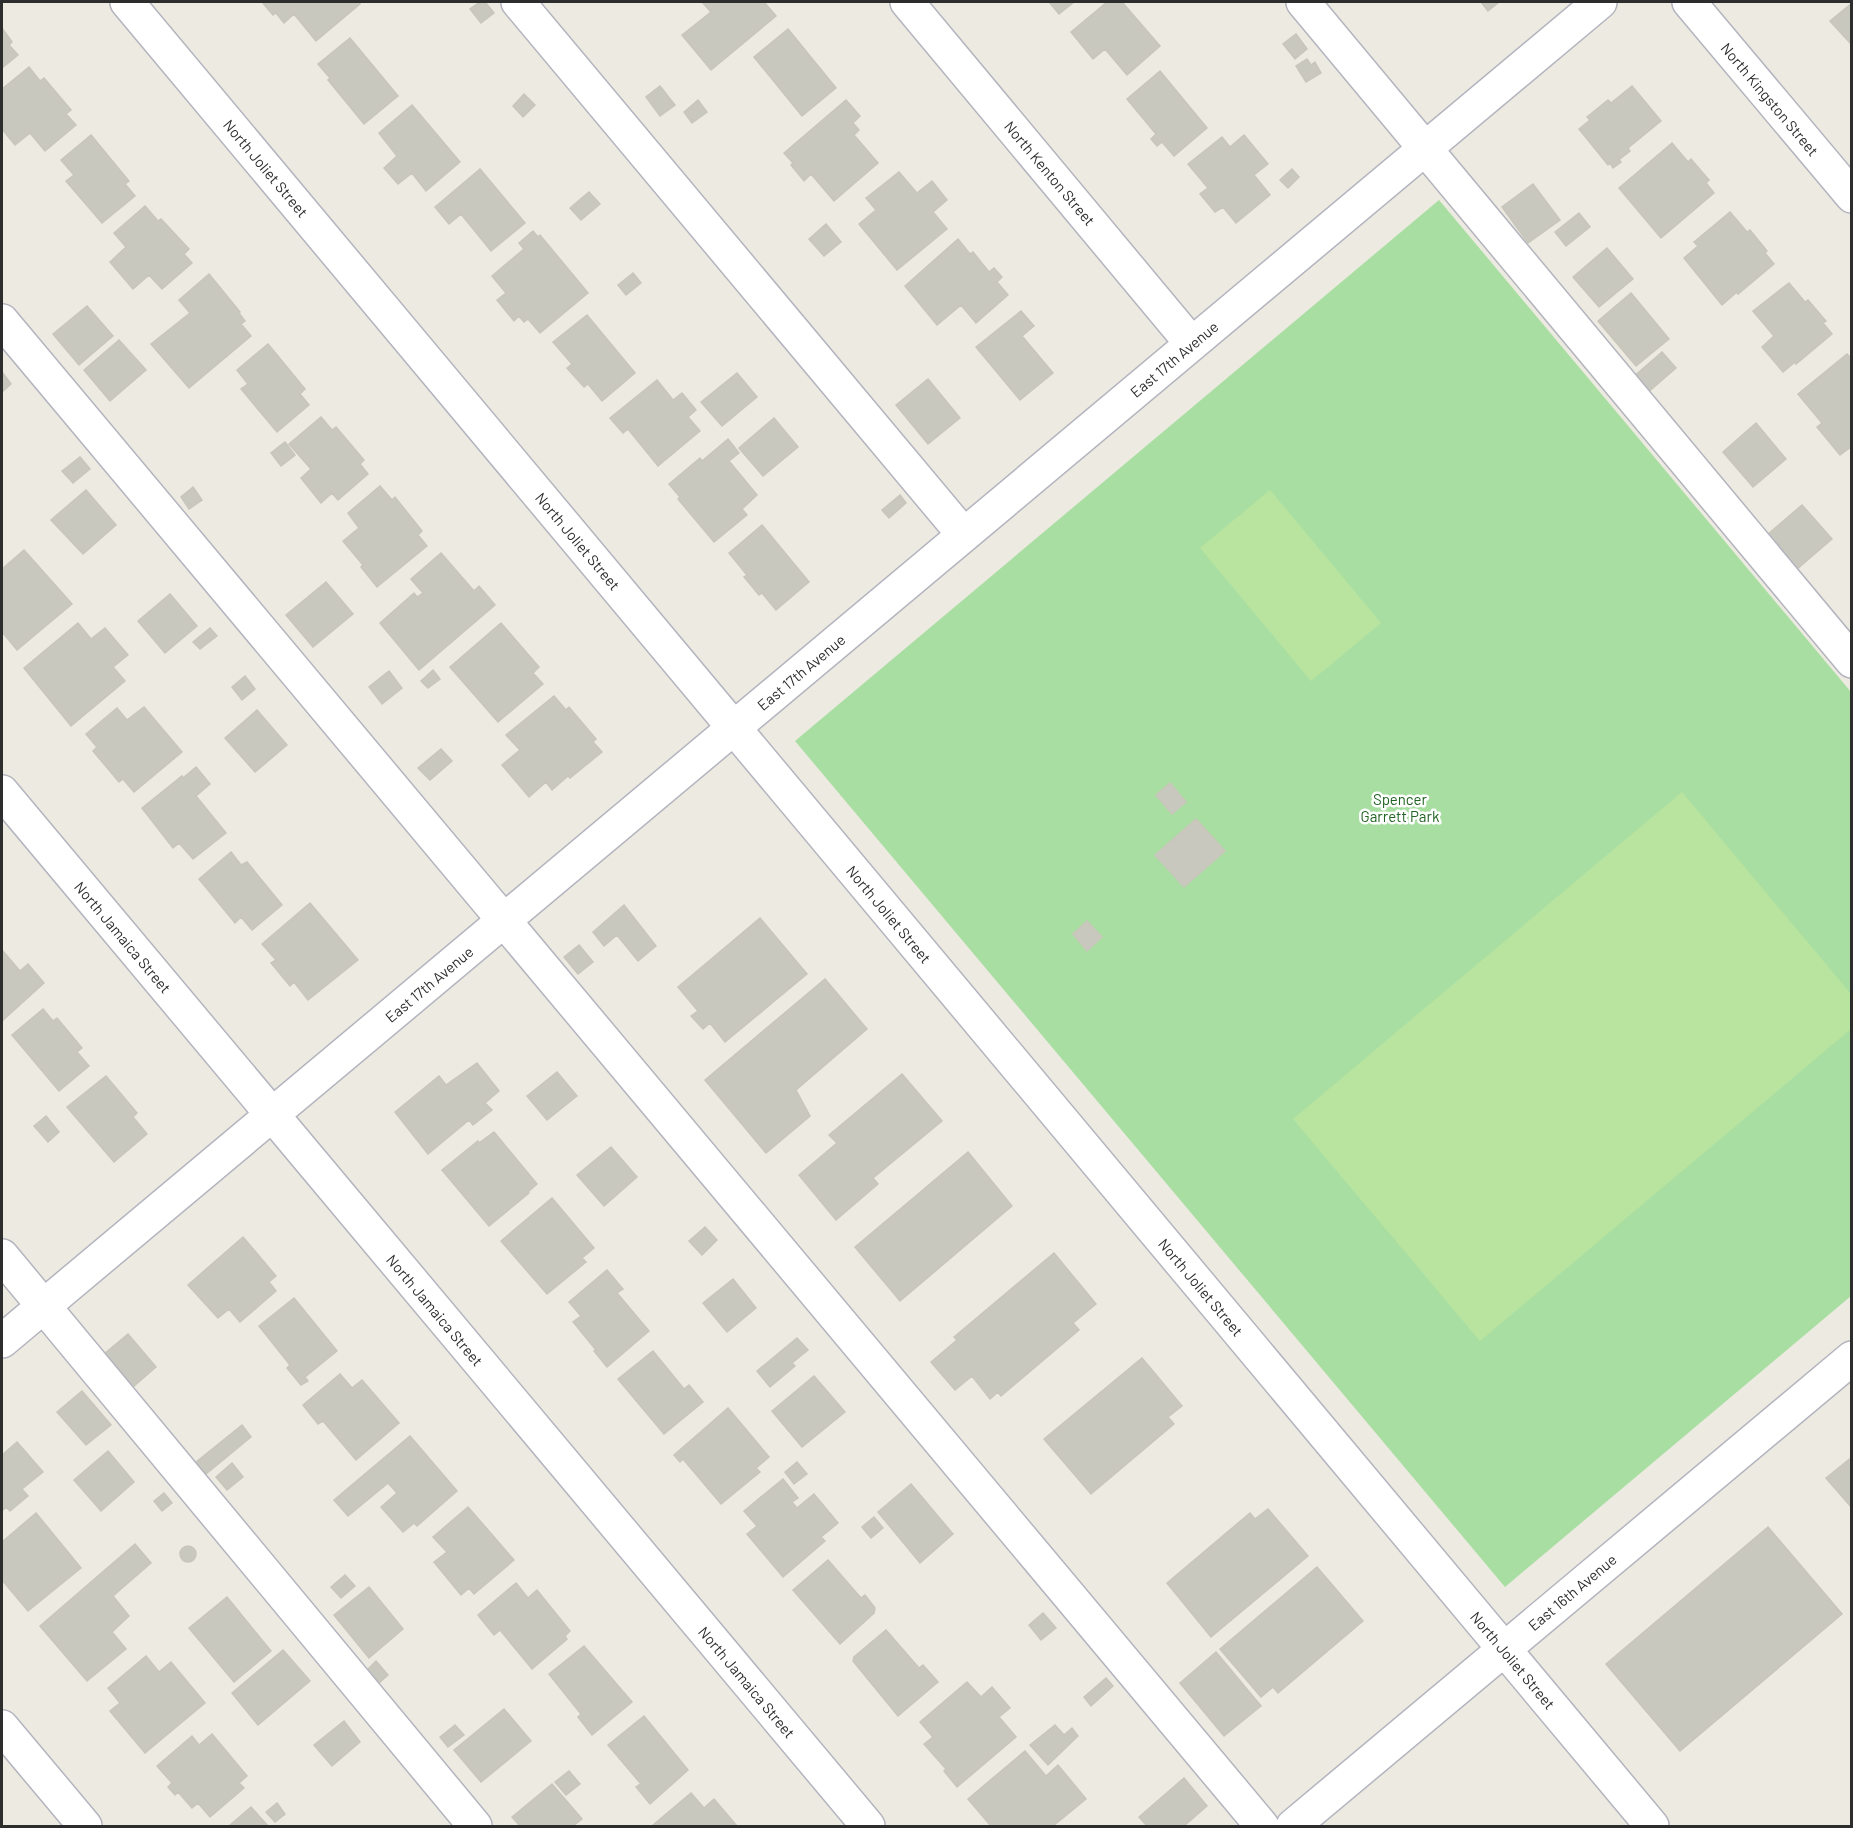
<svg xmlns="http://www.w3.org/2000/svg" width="1853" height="1828" font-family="Barlow,sans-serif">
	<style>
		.green { fill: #a9dea2 }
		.pitch { fill: #b8e49f }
		.building { fill: #c9c8bf; stroke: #c8c6ba; stroke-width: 1.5 }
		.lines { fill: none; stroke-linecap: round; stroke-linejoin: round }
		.minor-casing { stroke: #b4b4bf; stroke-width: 36 }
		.minor { stroke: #fff; stroke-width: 33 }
		.labels { text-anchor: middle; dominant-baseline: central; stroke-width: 5; stroke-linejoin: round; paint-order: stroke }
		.street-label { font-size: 15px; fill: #2d2d2d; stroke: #fff }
		.park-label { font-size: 15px; fill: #226423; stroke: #fff }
	</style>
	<rect width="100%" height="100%" fill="#edeae1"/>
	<path class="green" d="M1439,200L1851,692V1296L1505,1587L795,741Z"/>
	<path class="pitch" d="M1270,490L1381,623L1311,681L1200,548Z
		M1682,792L1851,994V1029L1480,1341L1293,1119Z"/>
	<path class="building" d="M262,2H360V4L316,41L294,14L284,23L276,13L273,15Z
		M480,2H485L494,13L481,23L470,9Z
		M702,2H764L776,16L711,70L682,35L711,12Z
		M1049,2H1074L1059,14Z
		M1107,2H1122L1160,46L1127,75L1105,49L1093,59L1071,32Z
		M1481,2H1499L1488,11Z
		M1852,3V45L1830,21Z
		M2,28L12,42L9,45L18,55L2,68Z
		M788,29L836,88L802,116L754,57Z
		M1296,34L1307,49L1295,59L1283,44Z
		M350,38L398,96L364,124L328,80L330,78L318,64Z
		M1307,59L1311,65L1315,62L1321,73L1306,82L1296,66Z
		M29,67L40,81L44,78L71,110L66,114L76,125L45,151L30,133L15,145L2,129V89Z
		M1160,71L1207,128L1174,156L1162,142L1157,146L1151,139L1156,134L1127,99Z
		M660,86L675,105L660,116L646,97Z
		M1632,86L1661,121L1628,148L1630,151L1620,159L1618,156L1617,157L1621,162L1613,168L1610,163L1608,165L1579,129L1590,120L1587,117L1608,100L1611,103Z
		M524,94L535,105L523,117L513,106Z
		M698,100L707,112L692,123L684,112Z
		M846,100L860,116L853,123L859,130L854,135L878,163L834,201L811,174L804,181L791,165L793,163L784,153Z
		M412,105L460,162L426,191L412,173L398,184L384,168L397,156L379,133Z
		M91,135L129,181L125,184L135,196L102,223L66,181L74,175L61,160Z
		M1244,135L1268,164L1254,175L1270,195L1236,223L1223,207L1215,212L1200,194L1208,188L1188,164L1222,137L1230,147Z
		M1672,143L1688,162L1691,159L1709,180L1706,183L1714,193L1661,238L1619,188Z
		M480,169L525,223L491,251L461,214L449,224L435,207Z
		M1292,169L1299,177L1288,188L1280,180Z
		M899,172L917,193L932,181L947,200L933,212L947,229L897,270L859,224L876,210L866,198Z
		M1533,184L1560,220L1528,243L1502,207Z
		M589,192L600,204L581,220L570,208Z
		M145,206L158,221L161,219L189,249L184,254L192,263L162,289L149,275L133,289L110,262L126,247L114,233Z
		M1730,212L1747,232L1750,230L1767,251L1765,253L1774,264L1738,294L1737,292L1722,305L1684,258L1698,246L1694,242Z
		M1579,213L1590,227L1566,246L1555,232Z
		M826,224L841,242L824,256L809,239Z
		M533,231L538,237L540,235L588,293L540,333L528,319L524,322L519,316L514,321L497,300L506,293L492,276L524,249L519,243Z
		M958,239L970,254L973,252L989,272L994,268L1002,277L997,282L1008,295L976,323L961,305L937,325L905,286Z
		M1607,248L1633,279L1599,307L1573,277Z
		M633,273L641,283L626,295L618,285Z
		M209,274L240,312L239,313L245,321L241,324L251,336L189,388L151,344L190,313L179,300Z
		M1789,283L1805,302L1808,300L1826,321L1823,323L1832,334L1796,364L1795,362L1783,372L1762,347L1774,336L1753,311Z
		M1631,293L1669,339L1636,366L1598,321Z
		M87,306L113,336L79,365L53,334Z
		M1021,311L1034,326L1022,336L1053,373L1020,400L976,347Z
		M587,315L635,373L602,401L588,384L584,387L567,368L572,364L553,342Z
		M119,340L146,370L110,401L84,370Z
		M268,344L305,389L300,394L309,405L277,432L241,389L248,384L237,370Z
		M1662,352L1676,368L1646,394L1632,378Z
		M1847,354L1852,359V446L1840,455L1817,427L1822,423L1798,394Z
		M2,372L11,384L2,392Z
		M737,373L757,397L722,426L701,402Z
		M928,379L960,418L928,444L896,405Z
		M657,380L673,400L682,393L696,410L688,417L700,431L658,466L628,429L623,433L610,418Z
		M321,417L332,430L336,427L364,460L360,464L368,474L338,500L332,493L321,503L301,478L311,469L289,444Z
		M774,418L798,447L763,476L739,448Z
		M1756,423L1786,459L1753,487L1723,452Z
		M728,439L739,453L729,461L757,495L742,509L747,515L714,542L678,499L680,497L669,484L700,458L702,461Z
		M285,442L295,455L281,466L271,453Z
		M80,457L90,469L73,483L62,471Z
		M380,486L392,500L395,497L422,531L418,535L427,546L377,587L361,567L363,565L343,541L359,528L348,513Z
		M193,487L202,500L189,509L181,497Z
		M86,490L116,525L83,554L51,520Z
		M900,495L906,503L889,518L882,510Z
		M1802,505L1832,539L1796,570L1767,535Z
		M762,525L809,582L776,610L762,593L759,595L744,577L747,575L729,553Z
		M24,550L72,604L17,650L3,633L2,634V569Z
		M441,553L474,591L479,586L495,605L419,670L380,623L414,593L417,597L423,593L411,579Z
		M326,582L353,614L313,647L286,615Z
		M170,594L197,626L165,653L138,621Z
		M78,623L91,639L105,628L128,655L113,667L125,681L71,726L24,668Z
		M501,623L539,667L533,673L543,684L498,722L450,667Z
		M210,628L217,636L200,649L193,642Z
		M433,670L440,679L428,688L421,681Z
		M389,671L402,688L382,704L369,687Z
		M245,676L255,689L242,700L232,687Z
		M554,696L566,710L569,707L596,739L593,742L602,752L570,778L568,776L552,790L546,782L529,797L502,765L520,750L506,735Z
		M144,707L182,752L134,792L123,779L119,782L93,751L97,747L86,734L117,708L127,720Z
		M257,710L287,745L255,772L225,738Z
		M441,749L452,761L430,780L418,768Z
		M196,767L210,784L196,796L226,833L193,859L179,843L173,848L142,808L182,776L183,778Z
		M1170,783L1186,802L1172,814L1156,795Z
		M1196,819L1225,851L1184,887L1155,855Z
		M231,852L241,865L247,862L282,905L252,930L241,917L235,923L199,879Z
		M310,903L358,960L308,1000L294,982L290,986L271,963L276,960L262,944Z
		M624,905L656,946L638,961L617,935L604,946L593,932Z
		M760,918L807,974L725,1042L710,1023L703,1029L691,1016L698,1011L678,987Z
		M1087,921L1102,937L1087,951L1073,934Z
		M579,945L593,962L578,974L564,957Z
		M2,950L20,971L28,964L44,983L2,1021Z
		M825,979L867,1029L796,1090L810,1116L766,1153L705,1080Z
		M43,1009L53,1021L57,1018L82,1048L77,1052L89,1066L59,1091L12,1035Z
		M477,1063L499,1091L485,1103L492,1110L473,1125L469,1120L428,1154L395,1112L439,1076L446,1085Z
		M557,1072L577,1096L547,1120L527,1096Z
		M902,1074L942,1121L873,1178L878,1184L836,1220L799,1175L837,1143L829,1135Z
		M106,1076L137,1113L133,1117L147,1134L114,1162L67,1107Z
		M46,1116L59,1132L48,1142L34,1126Z
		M494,1132L537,1184L528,1192L529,1193L489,1226L442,1170L478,1141L479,1143Z
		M611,1147L637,1177L604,1206L577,1175Z
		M968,1152L1012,1206L900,1301L855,1247Z
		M552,1198L594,1248L582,1258L586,1262L547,1294L501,1241Z
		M705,1227L717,1240L702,1255L689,1241Z
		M243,1237L276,1276L269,1282L276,1291L240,1322L229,1309L218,1318L188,1285Z
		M1054,1253L1096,1304L1073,1323L1079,1330L1001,1396L998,1392L990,1399L972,1376L955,1390L931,1362L957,1340L954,1337Z
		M607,1270L623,1289L617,1293L649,1331L607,1367L594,1351L596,1350L573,1322L581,1316L569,1302Z
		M733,1279L756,1308L727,1332L703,1303Z
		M294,1298L337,1351L305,1377L308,1381L301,1385L287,1368L290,1365L259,1326Z
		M128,1334L156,1367L133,1387L104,1354Z
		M797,1338L808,1350L792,1363L795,1366L770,1387L757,1371Z
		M653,1351L684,1389L689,1385L703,1402L664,1434L618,1379Z
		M1142,1358L1182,1406L1168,1417L1174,1424L1091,1494L1044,1439Z
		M340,1374L352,1388L362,1380L399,1423L356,1460L323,1421L318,1424L303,1405Z
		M814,1376L845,1412L802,1447L772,1411Z
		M82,1391L111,1425L86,1445L57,1412Z
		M728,1408L769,1457L756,1468L760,1472L721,1504L683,1459L680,1462L674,1455Z
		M242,1425L251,1437L206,1474L196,1462Z
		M410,1436L457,1491L417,1526L414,1523L403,1532L381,1507L397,1493L388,1483L348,1516L334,1500Z
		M17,1442L43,1472L22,1489L28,1496L10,1511L6,1507L2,1511V1455Z
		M108,1451L134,1482L101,1511L74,1480Z
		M1852,1457V1508L1826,1478Z
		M797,1462L807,1474L794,1484L785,1472Z
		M232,1463L243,1477L227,1490L216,1477Z
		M783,1479L798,1498L792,1502L797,1508L814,1494L838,1523L821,1537L825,1541L783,1577L747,1534L757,1526L744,1511Z
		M911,1484L953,1534L920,1563L878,1512Z
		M164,1493L172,1503L162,1511L154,1501Z
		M468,1507L514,1560L474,1594L469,1588L461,1595L434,1562L447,1552L433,1537Z
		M1268,1509L1308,1556L1211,1637L1167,1583L1250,1513L1255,1519Z
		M36,1513L81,1568L28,1611L2,1580V1542Z
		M874,1517L883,1528L871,1538L862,1527Z
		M1768,1527L1842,1614L1680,1751L1606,1664Z
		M135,1544L151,1563L113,1596L129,1616L112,1632L126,1649L87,1681L40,1626Z
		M180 1554a8 8 0 1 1 16 0a8 8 0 1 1-16 0Z
		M828,1560L861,1598L865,1595L875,1608L874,1613L840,1644L793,1590Z
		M1317,1567L1363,1621L1278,1693L1273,1687L1261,1697L1220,1649Z
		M345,1575L355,1586L341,1598L331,1587Z
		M516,1583L528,1598L537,1590L570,1631L565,1636L567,1639L532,1669L500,1630L494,1635L478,1615Z
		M369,1587L403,1629L369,1658L334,1615Z
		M227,1597L271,1651L234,1682L189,1628Z
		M1043,1613L1056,1628L1041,1640L1029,1625Z
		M886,1630L919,1668L923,1665L938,1682L898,1716L853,1661L854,1657Z
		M584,1646L632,1702L592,1735L578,1717L581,1714L549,1674Z
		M283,1650L310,1681L258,1725L232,1693Z
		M1216,1652L1261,1706L1224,1736L1180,1683Z
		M146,1656L159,1672L171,1662L205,1703L145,1753L110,1711L120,1703L108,1688Z
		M376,1661L388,1675L378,1684L367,1670Z
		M1106,1678L1113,1686L1091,1706L1084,1697Z
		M967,1682L981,1697L992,1687L1010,1708L999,1717L1016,1737L957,1787L944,1771L946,1769L924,1744L933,1737L920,1722Z
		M504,1709L531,1741L481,1782L454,1750Z
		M644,1716L688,1770L650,1804L636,1787L641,1784L608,1745Z
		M344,1721L360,1742L332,1766L314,1745Z
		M455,1725L464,1735L448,1747L440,1737Z
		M1055,1725L1064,1735L1072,1728L1078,1736L1048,1765L1030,1745Z
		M212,1734L247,1776L239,1783L244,1788L210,1817L198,1803L192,1808L178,1792L175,1795L168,1787L172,1783L157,1766L192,1736L199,1745Z
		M1025,1751L1046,1776L1058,1765L1086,1799L1053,1826H991L968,1799Z
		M569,1771L580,1784L566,1795L555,1782Z
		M1184,1778L1207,1806L1184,1826H1147L1139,1817Z
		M552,1784L582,1819L573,1826H520L512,1817Z
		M691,1793L704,1808L714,1799L737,1826H655L653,1825Z
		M277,1803L285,1814L275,1822L266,1812Z
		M251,1807L268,1826H229Z"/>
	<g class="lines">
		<g class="minor-casing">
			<path id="minor" d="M127,2L1652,1826
				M518,2L964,535
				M907,2L1192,344
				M1303,2L1852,661
				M1689,2L1852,196
				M2,321L1262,1826
				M2,792L868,1826
				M2,1256L475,1826
				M2,1341L1600,2
				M2,1727L85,1826
				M1293,1826L1852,1358"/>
		</g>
		<use href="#minor" class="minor"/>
	</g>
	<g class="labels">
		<g class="street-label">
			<text transform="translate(1770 99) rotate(50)">North Kingston Street</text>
			<text transform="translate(266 168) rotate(50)">North Joliet Street</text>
			<text transform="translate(1050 173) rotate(50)">North Kenton Street</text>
			<text transform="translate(1174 359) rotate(-40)">East 17th Avenue</text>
			<text transform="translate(578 541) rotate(50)">North Joliet Street</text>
			<text transform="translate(801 672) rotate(-40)">East 17th Avenue</text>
			<text transform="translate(889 914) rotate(50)">North Joliet Street</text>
			<text transform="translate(123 937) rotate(50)">North Jamaica Street</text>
			<text transform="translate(429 984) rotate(-40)">East 17th Avenue</text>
			<text transform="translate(1201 1287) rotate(50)">North Joliet Street</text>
			<text transform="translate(435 1310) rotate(50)">North Jamaica Street</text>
			<text transform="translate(1572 1592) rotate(-40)">East 16th Avenue</text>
			<text transform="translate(1513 1660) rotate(50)">North Joliet Street</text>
			<text transform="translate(747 1682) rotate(50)">North Jamaica Street</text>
		</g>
		<g class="park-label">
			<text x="1400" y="799">Spencer<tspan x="1400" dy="17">Garrett Park</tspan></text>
		</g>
	</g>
	<rect width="1853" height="1828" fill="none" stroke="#2d2d2d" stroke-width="6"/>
</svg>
